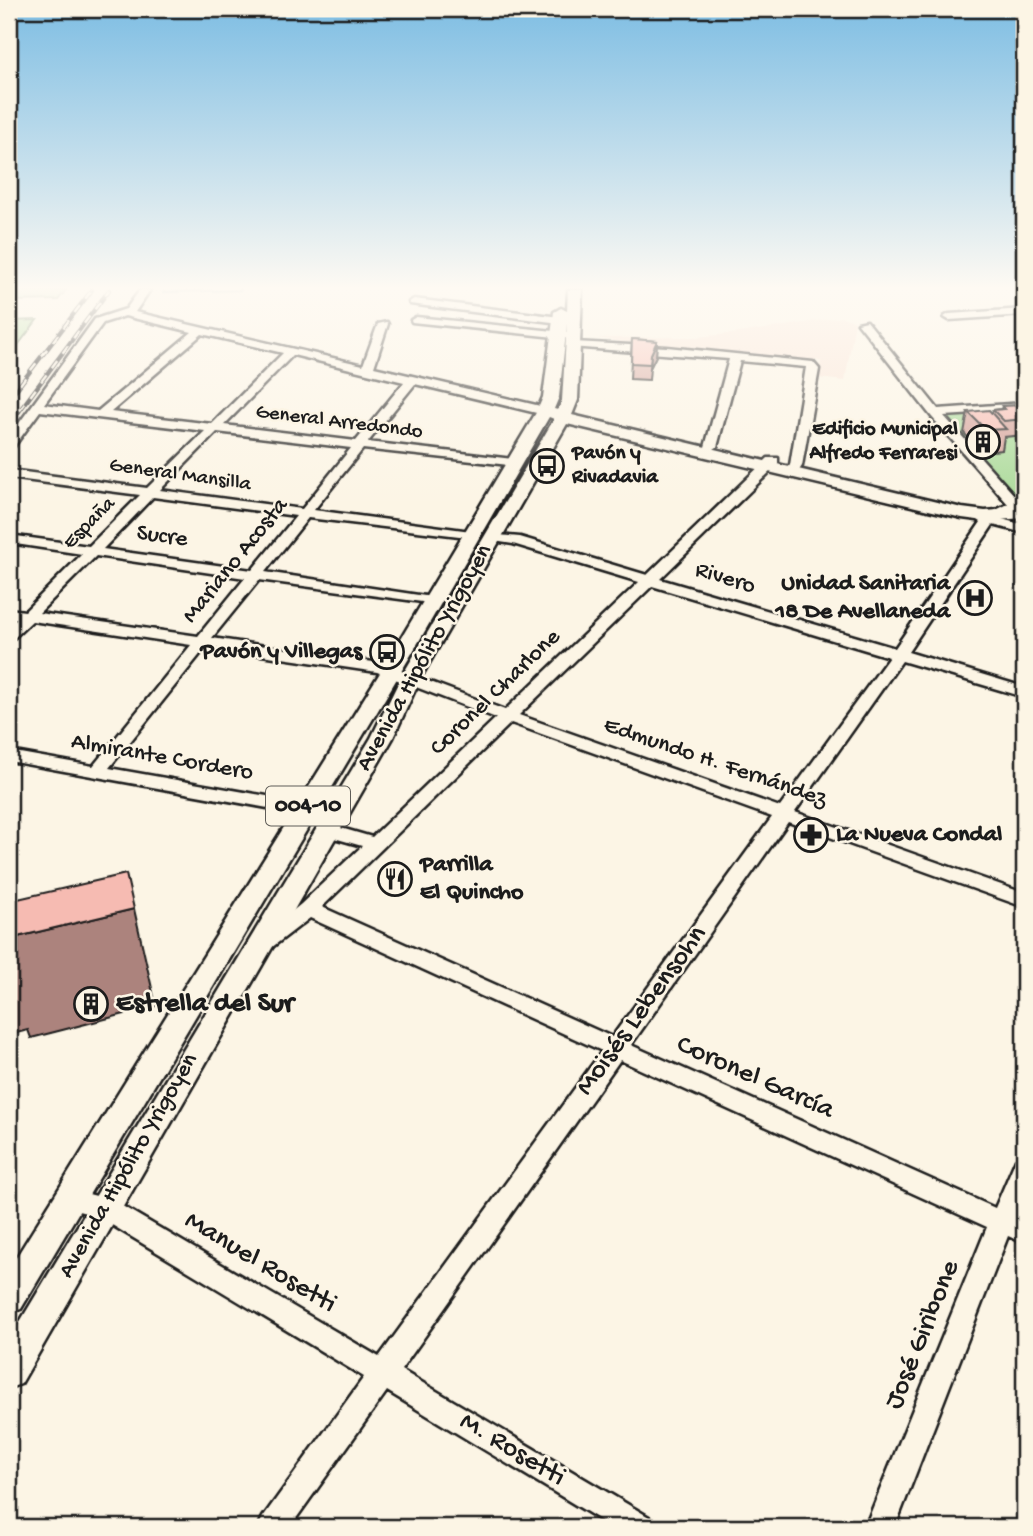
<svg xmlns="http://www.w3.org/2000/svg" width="1033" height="1536" font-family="'Gochi Hand',sans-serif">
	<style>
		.built { fill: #fae4d6 }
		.green { fill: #abda9a; stroke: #647b5b; stroke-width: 2 }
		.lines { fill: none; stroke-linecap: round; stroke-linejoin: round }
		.stream { stroke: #56848f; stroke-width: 2.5 }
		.minor-casing { stroke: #1c1c1c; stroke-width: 5 }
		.major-casing { stroke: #1c1c1c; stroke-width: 5 }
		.minor { fill: #fcf5e5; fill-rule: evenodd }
		.major { fill: #fcf5e5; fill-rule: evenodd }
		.rail-casing { stroke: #1c1c1c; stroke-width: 4.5 }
		.rail { stroke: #fcf5e5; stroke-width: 2.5; stroke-dasharray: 9; stroke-linecap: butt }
		.wall { fill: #d4a199; stroke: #1c1c1c; stroke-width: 2 }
		.shaded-wall { fill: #ac837d; stroke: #1c1c1c; stroke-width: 2 }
		.building { fill: #f6bbb2; stroke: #1c1c1c; stroke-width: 2 }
		.labels { text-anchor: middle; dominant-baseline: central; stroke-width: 5; stroke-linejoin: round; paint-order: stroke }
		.far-street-label { font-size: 21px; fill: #1c1c1c; stroke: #fcf5e5 }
		.far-poi-label { font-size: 21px; font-weight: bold; fill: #1c1c1c; stroke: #fcf5e5; text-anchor: end }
		.shield { fill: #fcf5e5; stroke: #5f5d58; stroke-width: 2 }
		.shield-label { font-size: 23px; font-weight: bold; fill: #1c1c1c }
		.street-label { font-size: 24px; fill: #1c1c1c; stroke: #fcf5e5 }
		.poi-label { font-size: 24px; font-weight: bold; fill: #1c1c1c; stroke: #fcf5e5; text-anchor: end }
		.near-poi-label { font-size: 28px; font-weight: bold; fill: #1c1c1c; stroke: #fcf5e5; text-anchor: start }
		.near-street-label { font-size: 28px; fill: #1c1c1c; stroke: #fcf5e5 }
	</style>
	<rect width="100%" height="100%" fill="#fcf5e5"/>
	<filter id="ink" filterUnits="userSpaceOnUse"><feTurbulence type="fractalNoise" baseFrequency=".0143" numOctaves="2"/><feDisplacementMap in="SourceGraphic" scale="14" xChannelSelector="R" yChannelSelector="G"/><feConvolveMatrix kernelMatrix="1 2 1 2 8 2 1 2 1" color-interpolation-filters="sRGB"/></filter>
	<g filter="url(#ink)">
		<path class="built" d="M842,317L855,321L845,381L818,378L821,361L640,345L597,338L697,337L739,333Z"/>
		<path class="green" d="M9,290H66L58,300L9,301Z
			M37,320L9,357V321Z
			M1024,407V504L1016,505L935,413Z"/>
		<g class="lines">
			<path class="stream" d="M163,292L241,290"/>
			<g class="minor-casing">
				<path id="minor" d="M140,290H150L135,312L363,365L378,324L387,322L388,324L374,367L549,408L551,411L545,415L415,384L368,442L513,459L519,463L518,466L363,449L314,510L471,531L478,535L476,538L308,518L265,572L432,597L439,601L437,604L259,580L212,638L380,663L505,710L639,582L513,544L487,540V534L520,537L647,575L768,458H778V464L660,579L895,648L981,522L975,518L977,515H986L1008,504L931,416L858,323L867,321L938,409L1024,403V411L944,416L1023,505L998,518L1024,525V533L993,525L908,652L1024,687V697L902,661L795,812L1024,893V907L788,822L631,1045L995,1208L1016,1159L1024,1156V1196L1016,1217L1024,1221V1243L1008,1236L895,1527H865L987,1227L620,1060L401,1370L649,1517L654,1527H612L387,1391L290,1527H258L263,1517L364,1377L97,1216L60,1206L57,1199L60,1192L69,1189L112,1200L379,1357L602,1051L310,918L271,948L264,950L257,948L254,943L301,904L362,846L320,834L318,830L320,826L327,824L372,837L496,718L377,672L206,647L109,768L306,803L312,805L315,809L312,813L306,815L9,761V751L93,766L191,645L32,621L14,638L9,640V627L17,619L9,617V609L25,611L82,554L9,543V535L89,546L140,495L9,478V470L147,488L205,431L40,411L13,448L9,449V437L95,319L126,309ZM125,316L192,332L98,411L44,404L103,323ZM202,334L283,353L212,424L111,412ZM293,355L404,382L356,441L224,425ZM217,432L351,448L302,509L160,490ZM153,497L296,516L252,570L103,549ZM96,556L245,578L198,636L39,613ZM652,586L889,657L780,807L519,715ZM511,723L772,817L612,1037L322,907Z
					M414,299L560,317L565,320L560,323L410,304L409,302Z
					M1024,309V315L949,320L944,317L949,314Z
					M416,317L574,333L579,336L574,339L412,322L411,320Z
					M574,342L667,347L813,362L819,369L802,466L796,475L791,476L785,472L790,465L806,367L740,361L717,447L711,451L705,447L729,359L570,347V343Z"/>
			</g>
			<g class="major-casing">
				<path id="major" d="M568,290H582L578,400L572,415L962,508L985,511L1024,508V518L985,521L962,518L567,424L420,679L393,738L21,1384L9,1388V1340L371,738L400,679L554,419L549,417L411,655L21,1309L9,1313V1269L391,655L537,411L543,397L554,312L561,308L567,311ZM567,323L562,400L558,410L554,409L559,397Z"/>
			</g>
			<use href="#minor" class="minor"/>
			<use href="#major" class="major"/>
			<g class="rail-casing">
				<path id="rail" d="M9,399L92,290
					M9,425L109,290"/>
			</g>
			<use href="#rail" class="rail"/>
		</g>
		<path class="wall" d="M632,339L657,341L656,356L650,368L649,380L630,379Z
			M1024,405V435L1004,437L1002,450L981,452L964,433L968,412L992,413L993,410L1001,409L1002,406Z"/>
		<path class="shaded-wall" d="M657,341L656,356L650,368L651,354Z
			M134,909L156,1006L31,1038L28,1030L9,1035V939Z"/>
		<path class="building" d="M632,339L657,341L651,354L650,364L631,363Z
			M1024,405V419L1004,421L993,410L1005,409L1002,406Z
			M989,410L1006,429L986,430L968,412Z
			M126,874L134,909L9,939V901Z"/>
	</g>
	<linearGradient id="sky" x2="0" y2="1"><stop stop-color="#7dbde3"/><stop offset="0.57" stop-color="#fefaf3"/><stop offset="1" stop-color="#fefaf3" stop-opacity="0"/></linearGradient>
	<rect width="1033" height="505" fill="url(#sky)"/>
	<defs>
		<g id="building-ring" transform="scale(1.75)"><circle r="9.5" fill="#fcf5e5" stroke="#1c1c1c" stroke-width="1.5"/><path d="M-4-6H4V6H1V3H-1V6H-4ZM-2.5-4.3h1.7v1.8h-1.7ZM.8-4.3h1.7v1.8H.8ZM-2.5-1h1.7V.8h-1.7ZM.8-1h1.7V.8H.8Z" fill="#1c1c1c"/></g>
		<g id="bus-ring" transform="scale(1.75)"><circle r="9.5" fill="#fcf5e5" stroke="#1c1c1c" stroke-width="1.5"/><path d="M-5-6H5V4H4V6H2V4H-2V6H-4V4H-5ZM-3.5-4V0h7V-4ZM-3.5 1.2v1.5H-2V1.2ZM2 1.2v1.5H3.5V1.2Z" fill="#1c1c1c"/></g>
		<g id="hospital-ring" transform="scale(1.75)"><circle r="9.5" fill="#fcf5e5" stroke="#1c1c1c" stroke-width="1.5"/><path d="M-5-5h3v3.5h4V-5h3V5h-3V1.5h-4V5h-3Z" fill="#1c1c1c"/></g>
		<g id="pharmacy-ring" transform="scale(1.75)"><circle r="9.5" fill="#fcf5e5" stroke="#1c1c1c" stroke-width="1.5"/><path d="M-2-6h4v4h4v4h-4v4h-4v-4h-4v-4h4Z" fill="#1c1c1c"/></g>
		<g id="restaurant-ring" transform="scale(1.75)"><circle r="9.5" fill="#fcf5e5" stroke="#1c1c1c" stroke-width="1.5"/><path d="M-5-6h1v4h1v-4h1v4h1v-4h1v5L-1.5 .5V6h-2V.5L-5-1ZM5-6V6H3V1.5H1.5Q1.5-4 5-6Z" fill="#1c1c1c"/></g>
	</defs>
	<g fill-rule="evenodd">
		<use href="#building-ring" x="983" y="442"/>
		<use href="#bus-ring" x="547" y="466"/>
		<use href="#hospital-ring" x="975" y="598"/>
		<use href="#bus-ring" x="387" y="652"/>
		<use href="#pharmacy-ring" x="811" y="835"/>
		<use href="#restaurant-ring" x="395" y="879"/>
		<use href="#building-ring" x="91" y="1004"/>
	</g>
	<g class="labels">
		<g class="far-street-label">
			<text transform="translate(339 423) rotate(7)">General Arredondo</text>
			<text transform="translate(180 476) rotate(8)">General Mansilla</text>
			<text transform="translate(90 524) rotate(-45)">España</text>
		</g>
		<g class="far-poi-label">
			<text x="958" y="430">Edificio Municipal<tspan x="958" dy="24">Alfredo Ferraresi</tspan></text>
			<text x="572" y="454" text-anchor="start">Pavón y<tspan x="572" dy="24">Rivadavia</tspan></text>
		</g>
		<rect class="shield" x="266" y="786.5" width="84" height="39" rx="5"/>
		<g class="shield-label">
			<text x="308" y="806">004-10</text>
		</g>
		<g class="street-label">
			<text transform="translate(162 537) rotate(8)">Sucre</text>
			<text transform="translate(236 561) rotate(-51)">Mariano Acosta</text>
			<text transform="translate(725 579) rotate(17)">Rivero</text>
			<text transform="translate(425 658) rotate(-61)">Avenida Hipólito Yrigoyen</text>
			<text transform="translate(496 693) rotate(-44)">Coronel Charlone</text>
			<text transform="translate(162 758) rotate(10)">Almirante Cordero</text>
			<text transform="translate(715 763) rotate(19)">Edmundo H. Fernández</text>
			<text transform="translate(129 1166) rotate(-60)">Avenida Hipólito Yrigoyen</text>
		</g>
		<g class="poi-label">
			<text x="950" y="584">Unidad Sanitaria<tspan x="950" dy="28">18 De Avellaneda</tspan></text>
			<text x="362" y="652">Pavón y Villegas</text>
			<text x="836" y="835" text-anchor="start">La Nueva Condal</text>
			<text x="420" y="865" text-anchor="start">Parrilla<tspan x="420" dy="28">El Quincho</tspan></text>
		</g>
		<g class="near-poi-label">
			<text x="116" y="1004">Estrella del Sur</text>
		</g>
		<g class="near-street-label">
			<text transform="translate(642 1011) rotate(-54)">Moisés Lebensohn</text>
			<text transform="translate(755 1078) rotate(24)">Coronel García</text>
			<text transform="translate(260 1263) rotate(31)">Manuel Rosetti</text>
			<text transform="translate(923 1335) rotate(-68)">José Giribone</text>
			<text transform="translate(512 1450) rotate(31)">M. Rosetti</text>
		</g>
	</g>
	<rect width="1033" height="1536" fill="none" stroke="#fcf5e5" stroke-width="35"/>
	<rect x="18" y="18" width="998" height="1501" fill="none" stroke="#1c1c1c" stroke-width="2.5" filter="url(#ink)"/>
</svg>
